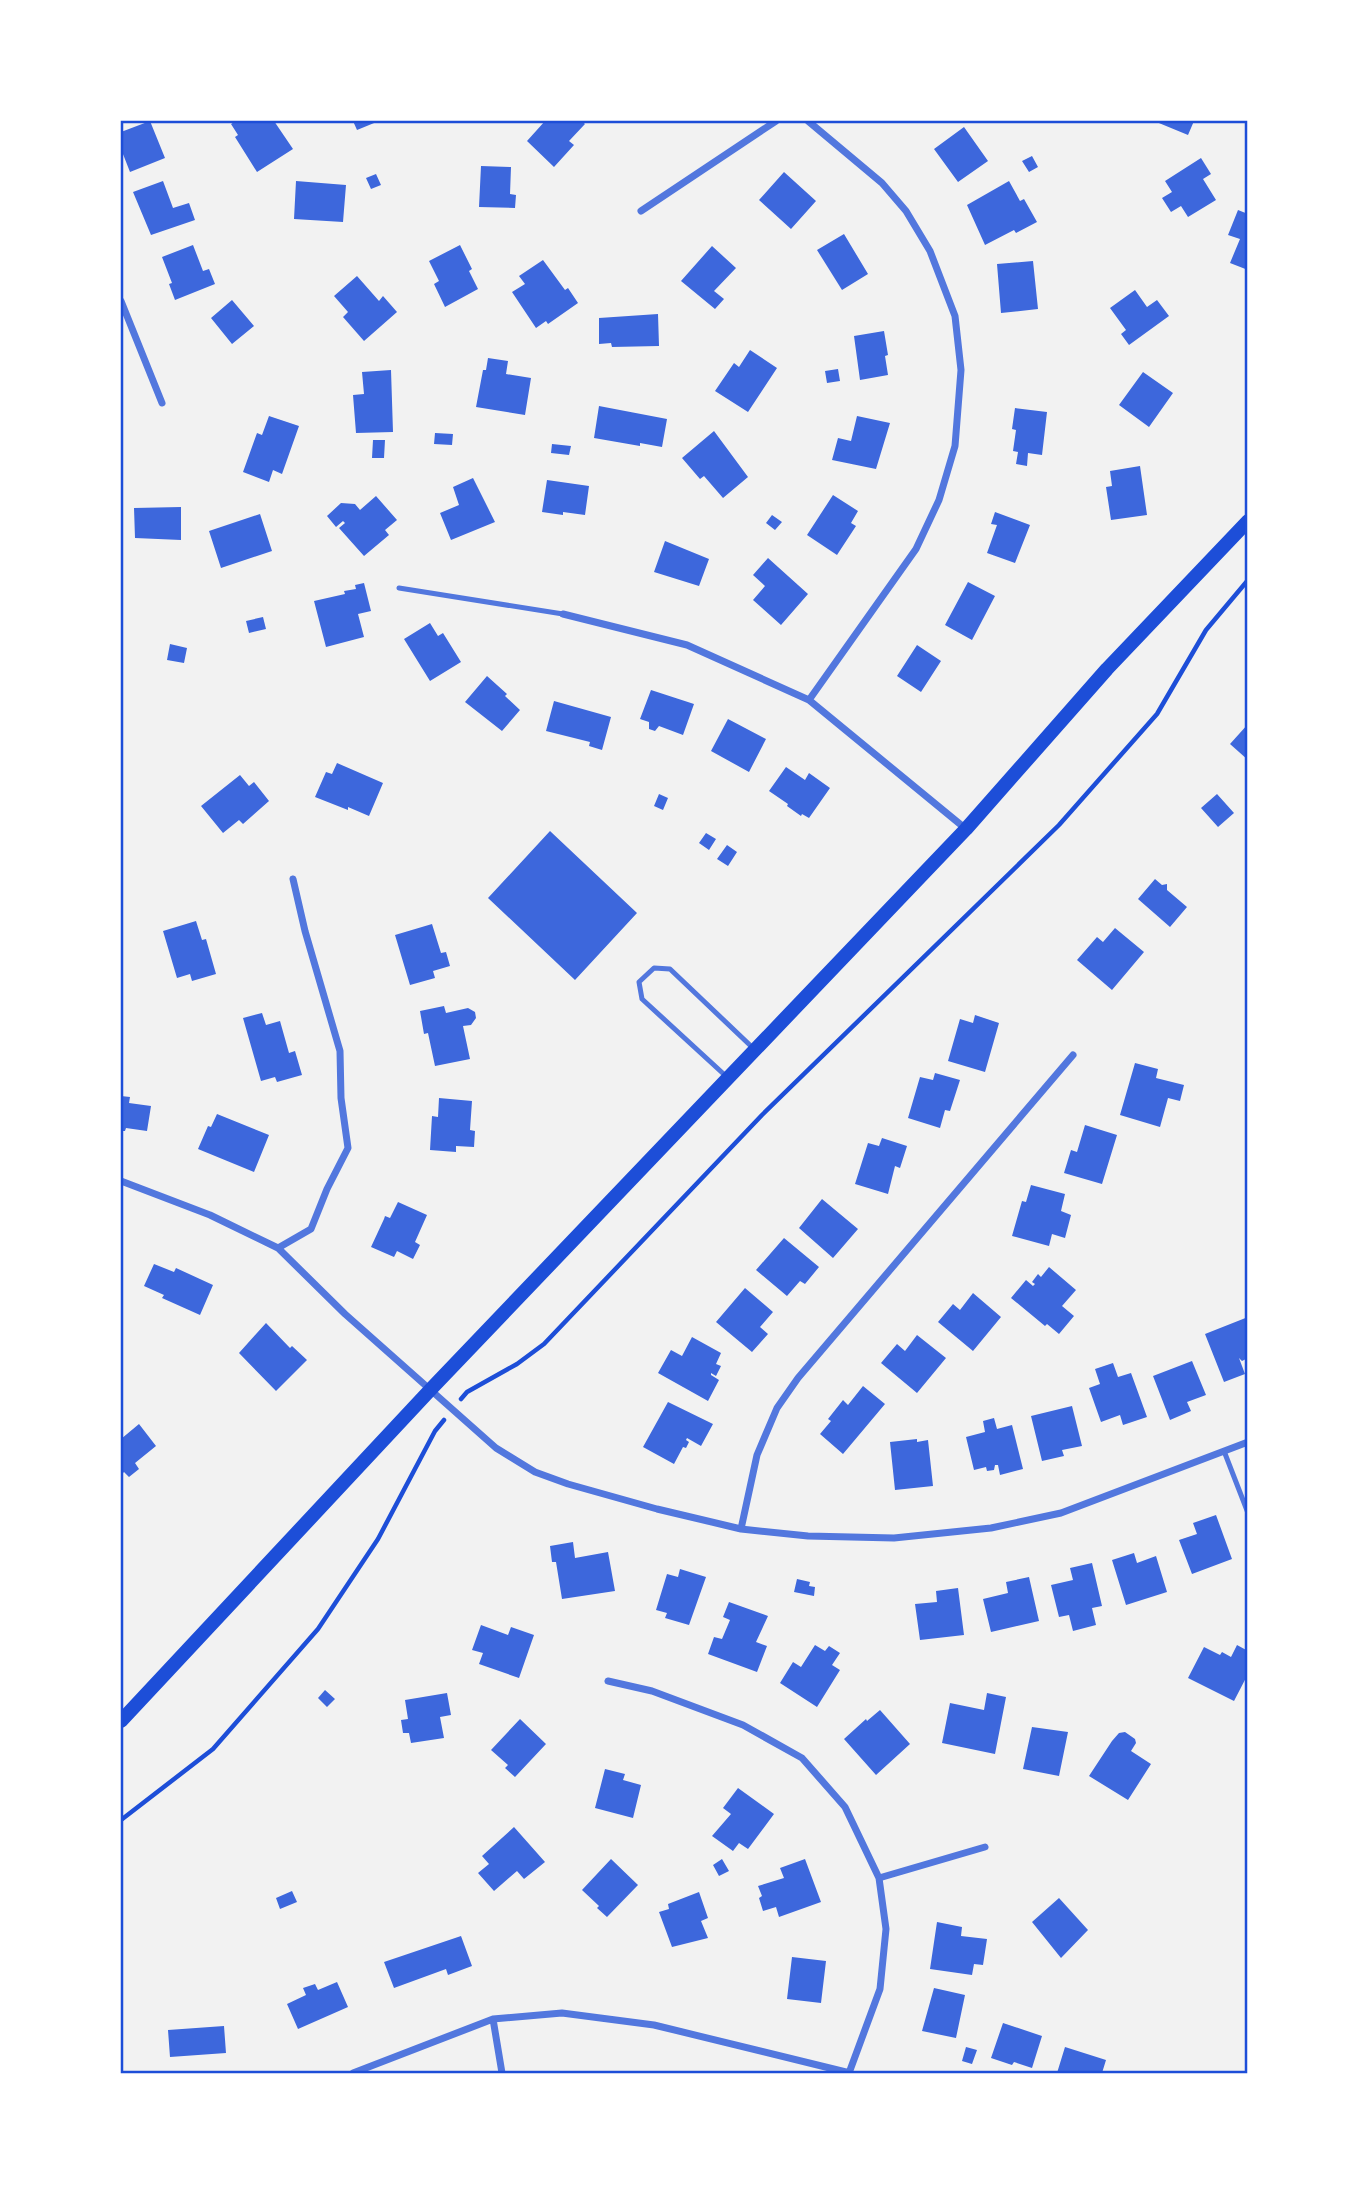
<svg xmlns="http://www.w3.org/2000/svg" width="1369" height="2194" font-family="'IBM Plex Serif',serif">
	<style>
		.building { fill: #3d67dc }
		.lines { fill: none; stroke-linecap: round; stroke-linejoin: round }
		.path { stroke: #1d4ed8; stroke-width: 4.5 }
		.service { stroke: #5277de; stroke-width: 5 }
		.minor { stroke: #5277de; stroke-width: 7 }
		.secondary { stroke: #1d4ed8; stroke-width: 14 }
		.neatline { fill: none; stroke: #1d4ed8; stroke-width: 2.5 }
	</style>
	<rect width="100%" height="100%" fill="#f2f2f2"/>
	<path class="building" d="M150,121L165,158L130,172L121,149V132Z
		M236,121H274L293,149L257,172L235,137L238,135L231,124Z
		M353,121H379L357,130Z
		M545,121H582L585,124L569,141L574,145L554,167L527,141Z
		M1154,121H1194L1188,135Z
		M964,127L988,161L958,182L934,149Z
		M1032,156L1038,167L1029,172L1022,161Z
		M1201,158L1211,174L1203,179L1216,200L1188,217L1181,206L1171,212L1162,198L1172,192L1165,181Z
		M481,166L511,167L510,194L516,195L515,208L479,207Z
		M784,172L816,201L791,229L759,200Z
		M376,174L381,185L371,189L366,178Z
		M163,181L173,208L189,203L195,220L151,235L133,192Z
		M296,181L346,185L343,222L294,219Z
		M1009,181L1020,201L1024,199L1037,222L1016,233L1014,230L985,245L967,205Z
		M1238,210L1248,214V270L1230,263L1240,239L1228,235Z
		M844,234L868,274L842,290L817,250Z
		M193,245L203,271L209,269L215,284L175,300L169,284L172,283L162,257Z
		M460,245L472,269L469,271L478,289L445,307L434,284L439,281L429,261Z
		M712,246L736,268L714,291L724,299L715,309L681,281Z
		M543,260L565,290L568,288L578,303L548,324L546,321L536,328L512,292L525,284L519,276Z
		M1033,261L1038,309L1001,313L997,264Z
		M357,276L379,301L383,296L397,312L364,341L343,317L348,312L334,296Z
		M1135,290L1147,307L1157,300L1169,316L1129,345L1121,334L1126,330L1110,308Z
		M232,300L254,326L232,344L211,318Z
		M658,314L659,346L612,347L611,343L599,344V318Z
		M884,331L888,355L885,356L888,375L860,380L854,336Z
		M750,350L777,368L748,412L715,391L734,363L739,367Z
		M488,358L508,361L506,374L531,378L525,415L476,407L483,370H486Z
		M838,369L840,381L827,383L825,371Z
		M391,370L393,432L356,433L353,395L364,394L362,372Z
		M1143,372L1173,393L1149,427L1119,405Z
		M599,406L667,419L662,447L640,443V446L594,438Z
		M1015,408L1047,412L1042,455L1028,453L1027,466L1016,464L1018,452L1013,451L1016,430L1012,429Z
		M269,416L299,426L282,474L273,470L269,482L243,472L257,433L262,435Z
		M857,416L890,423L876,469L832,460L838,438L851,441Z
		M714,431L748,477L723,498L704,476L700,479L682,458Z
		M435,433L453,434L452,445L434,444Z
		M373,440H385L384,458H372Z
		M552,444L571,446L569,455L551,453Z
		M1140,466L1147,515L1111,520L1106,487L1112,486L1110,471Z
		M473,478L495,522L451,540L440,513L459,505L453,487Z
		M547,480L589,486L585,515L563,512V515L542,512Z
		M833,495L858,511L851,523L856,526L837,555L807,535Z
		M376,496L397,520L385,530L389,535L364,556L339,528L345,523L343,521L336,527L327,516L341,503L355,504L360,510Z
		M181,507V540L135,538L134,508Z
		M995,512L1030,525L1015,563L987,553L997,525L991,524Z
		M260,514L272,551L221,568L209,531Z
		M772,515L782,522L775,530L766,523Z
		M665,541L709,559L699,586L654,572Z
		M768,558L808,594L781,625L753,600L765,586L753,575Z
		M968,582L995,596L972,640L945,625Z
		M364,583L371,611L358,614L364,637L326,647L314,601L345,594L344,591L356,589L355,585Z
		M263,617L266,629L249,633L246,621Z
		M430,623L438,636L443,633L461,662L430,681L404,639Z
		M170,644L187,648L184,663L167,660Z
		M917,645L941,661L921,692L897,676Z
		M487,676L507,694L505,696L520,710L502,731L465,702Z
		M651,690L694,704L683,735L659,726L655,731L649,729V722L640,719Z
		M554,701L611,717L602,750L589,746L590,742L546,731Z
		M728,719L766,739L749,772L711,751Z
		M1248,724V760L1230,744Z
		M337,763L383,783L369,816L348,807V810L315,797L326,772L332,774Z
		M786,767L805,780L809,773L830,788L809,818L802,814L801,816L787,806L788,804L769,791Z
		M240,775L249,786L254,782L269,801L243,824L239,820L223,833L201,806Z
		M659,794L668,798L663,810L654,806Z
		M1217,794L1234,813L1218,827L1201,808Z
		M550,831L637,913L575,980L488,898Z
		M706,833L716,839L709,850L699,843Z
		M727,845L737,852L728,866L717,859Z
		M1155,879L1162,885L1167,884V890L1187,907L1170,927L1138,899Z
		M196,921L202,940L206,939L216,974L192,981L190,974L177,978L163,931Z
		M432,924L441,953L446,952L450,966L433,971L435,978L410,985L395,935Z
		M1115,928L1144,952L1112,990L1077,960L1097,937L1103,942Z
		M444,1006L446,1013L468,1008L475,1012L476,1018L471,1025L463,1026L470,1059L435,1066L428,1033L424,1034L420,1011Z
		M262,1013L266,1025L280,1021L289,1053L295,1051L302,1075L277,1082L275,1077L261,1081L243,1018Z
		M975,1015L999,1023L985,1072L948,1061L960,1019L973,1023Z
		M1135,1063L1158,1069L1156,1078L1184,1085L1180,1101L1168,1098L1160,1127L1120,1115Z
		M935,1073L960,1080L950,1111L945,1110L940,1128L908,1118L920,1077L933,1080Z
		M121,1096L130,1097L129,1103L151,1106L147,1131L126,1128L125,1131H121Z
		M439,1098L472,1101L470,1130L475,1131L474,1147L456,1146V1152L430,1150L432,1116L438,1117Z
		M217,1114L269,1135L254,1172L198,1149L208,1126L211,1127Z
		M1085,1125L1117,1135L1102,1184L1064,1173L1071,1150L1077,1152Z
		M882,1138L907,1146L900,1168L895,1166L888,1194L855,1184L868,1143L879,1146Z
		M1031,1185L1065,1194L1061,1211L1071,1215L1065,1238L1052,1234L1049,1246L1012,1236L1022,1201L1026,1202Z
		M822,1199L858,1229L833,1258L799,1228Z
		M398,1202L427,1215L415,1242L420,1245L413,1259L397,1251L394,1257L371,1247L384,1219L385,1216L390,1218Z
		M784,1238L819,1267L805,1284L800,1281L787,1296L756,1270Z
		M154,1264L174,1272L176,1268L213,1285L200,1315L162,1298L164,1295L144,1286Z
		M1049,1267L1076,1290L1062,1306L1074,1316L1059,1334L1047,1324L1045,1326L1011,1298L1026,1280L1033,1286L1035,1284L1032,1282L1038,1274L1041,1277Z
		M745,1288L773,1312L760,1327L768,1334L752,1352L716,1322Z
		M973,1293L1001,1317L973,1351L938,1322L953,1304L960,1310Z
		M1248,1317V1358L1242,1361L1239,1358L1245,1374L1224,1382L1205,1334Z
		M266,1323L290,1348L292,1346L307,1360L276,1391L239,1353Z
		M917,1335L946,1358L917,1393L881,1363L897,1344L905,1351Z
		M692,1337L721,1353L716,1364L721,1366L716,1376L711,1373V1375L719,1380L708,1401L658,1373L671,1350L682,1356Z
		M1192,1361L1206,1395L1187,1402L1191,1411L1170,1420L1153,1376Z
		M1113,1363L1118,1377L1131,1373L1147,1417L1123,1425L1120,1415L1101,1422L1089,1388L1100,1384L1095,1369Z
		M863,1386L885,1404L843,1454L820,1434L831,1421L828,1419L843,1400L848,1405Z
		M668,1402L713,1424L701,1446L687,1438L686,1440L689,1442L686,1448L683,1447L674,1464L643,1447Z
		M1072,1406L1082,1446L1062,1450L1064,1456L1042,1461L1031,1416Z
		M994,1418L997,1429L1012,1425L1023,1469L1000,1475L998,1465H995L994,1470L987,1471L986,1467L974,1470L966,1437L985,1432L983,1421Z
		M139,1424L156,1446L135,1463L139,1469L129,1477L124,1472L121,1475V1439Z
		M917,1439V1442L928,1440L933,1486L895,1490L890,1442Z
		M1216,1515L1232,1559L1192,1574L1179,1540L1197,1534L1193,1523Z
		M573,1542L575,1558L608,1552L615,1591L562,1599L556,1562H552L550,1546Z
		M1134,1553L1137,1563L1156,1556L1167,1592L1126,1605L1112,1560Z
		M1092,1563L1102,1606L1092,1608L1096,1625L1073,1631L1069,1615L1059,1617L1051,1585L1073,1580L1070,1568Z
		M680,1569L706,1577L689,1625L665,1618L667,1613L656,1610L667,1574L678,1577Z
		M1029,1577L1039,1621L991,1632L983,1599L1008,1593L1006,1582Z
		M797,1579L810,1582L809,1586L815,1587L814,1596L794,1592Z
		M958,1588L964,1635L920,1640L915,1604L937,1602L936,1591Z
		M729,1602L768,1616L756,1642L767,1646L757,1672L708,1654L714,1637L722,1639L730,1620L723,1617Z
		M481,1625L508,1635L511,1627L534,1635L519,1678L479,1664L483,1653L472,1650Z
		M815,1645L825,1651L829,1646L840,1653L832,1665L840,1670L817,1707L780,1683L793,1662L801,1667Z
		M1237,1645L1248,1651V1674L1234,1701L1188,1678L1204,1647L1220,1655L1222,1652L1231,1657Z
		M325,1690L335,1699L327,1707L318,1698Z
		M447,1693L451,1715L440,1717L444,1738L411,1743L409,1733H403L401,1720L408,1719L405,1700Z
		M987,1693L1006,1697L995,1754L942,1743L950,1703L984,1710Z
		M880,1710L910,1744L876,1775L844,1739L866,1719L867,1721Z
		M520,1719L546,1744L515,1777L505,1768L508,1765L491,1750Z
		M1032,1727L1068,1732L1059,1776L1023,1769Z
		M1125,1732L1135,1739L1136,1743L1131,1751L1151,1764L1128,1800L1089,1776L1112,1741L1119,1733Z
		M605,1769L625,1774L623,1780L641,1785L633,1818L595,1808Z
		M738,1788L774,1814L748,1849L739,1843L733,1851L712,1836L731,1814L723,1808Z
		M514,1827L545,1862L524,1879L517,1871L494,1891L478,1873L489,1864L482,1856Z
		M611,1859L638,1885L607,1917L597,1908L599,1906L582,1890Z
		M722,1859L729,1871L719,1876L713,1865Z
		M805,1859L821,1902L779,1917L776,1907L763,1911L759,1898L762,1896L758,1886L784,1878L780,1868Z
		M292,1891L297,1902L280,1909L276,1898Z
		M699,1892L708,1918L701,1921L708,1938L672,1947L659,1912L669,1909L668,1904Z
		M1059,1898L1088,1930L1061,1958L1032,1922Z
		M937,1922L962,1927L961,1936L987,1939L983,1965L974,1964L972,1975L930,1969Z
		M461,1936L472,1966L448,1975L446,1969L394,1988L384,1962Z
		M792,1957L826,1961L821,2003L787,1999Z
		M337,1982L348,2007L298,2029L287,2004L306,1995L303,1988L315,1984L318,1990Z
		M934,1988L965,1995L956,2038L922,2031Z
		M1003,2023L1042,2036L1032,2068L1014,2062L1012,2065L991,2058Z
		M224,2026L226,2053L170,2057L168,2030Z
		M966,2047L977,2050L972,2064L962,2061Z
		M1065,2047L1106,2060L1102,2073H1057Z"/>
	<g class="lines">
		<path class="path" d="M461,1399L467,1392L517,1364L544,1344L762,1115L1059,825L1157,714L1206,630L1248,580
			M121,1820L213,1749L318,1629L378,1539L435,1431L444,1420"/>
		<path class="service" d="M399,588L563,614
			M728,1078L642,999L639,982L654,968L670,969L753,1048
			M1224,1451L1248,1513"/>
		<path class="minor" d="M808,121L882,183L906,211L930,251L955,316L961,370L955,446L939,500L916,549L809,700
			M641,211L776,121
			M121,301L162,403
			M563,614L687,645L809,700L966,829
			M121,1181L210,1215L278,1248L345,1314L496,1448L535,1472L568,1484L657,1509L741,1529L808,1536L894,1538L991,1528L1061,1513L1248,1442
			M278,1248L311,1229L327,1189L348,1148L341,1098L340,1051L305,931L293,879
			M741,1529L757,1455L777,1408L798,1378L1073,1055
			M608,1681L652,1691L743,1725L802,1758L845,1807L879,1878L886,1929L880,1989L849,2073
			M879,1878L985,1847
			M493,2019L502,2073
			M353,2073L493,2019L562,2013L654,2025L850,2073"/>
		<path class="secondary" d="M121,1721L431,1389L966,829L1107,669L1248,521"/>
	</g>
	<rect width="1369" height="2194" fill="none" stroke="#ffffff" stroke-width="245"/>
	<rect x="122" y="122" width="1124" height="1950" class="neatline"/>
</svg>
